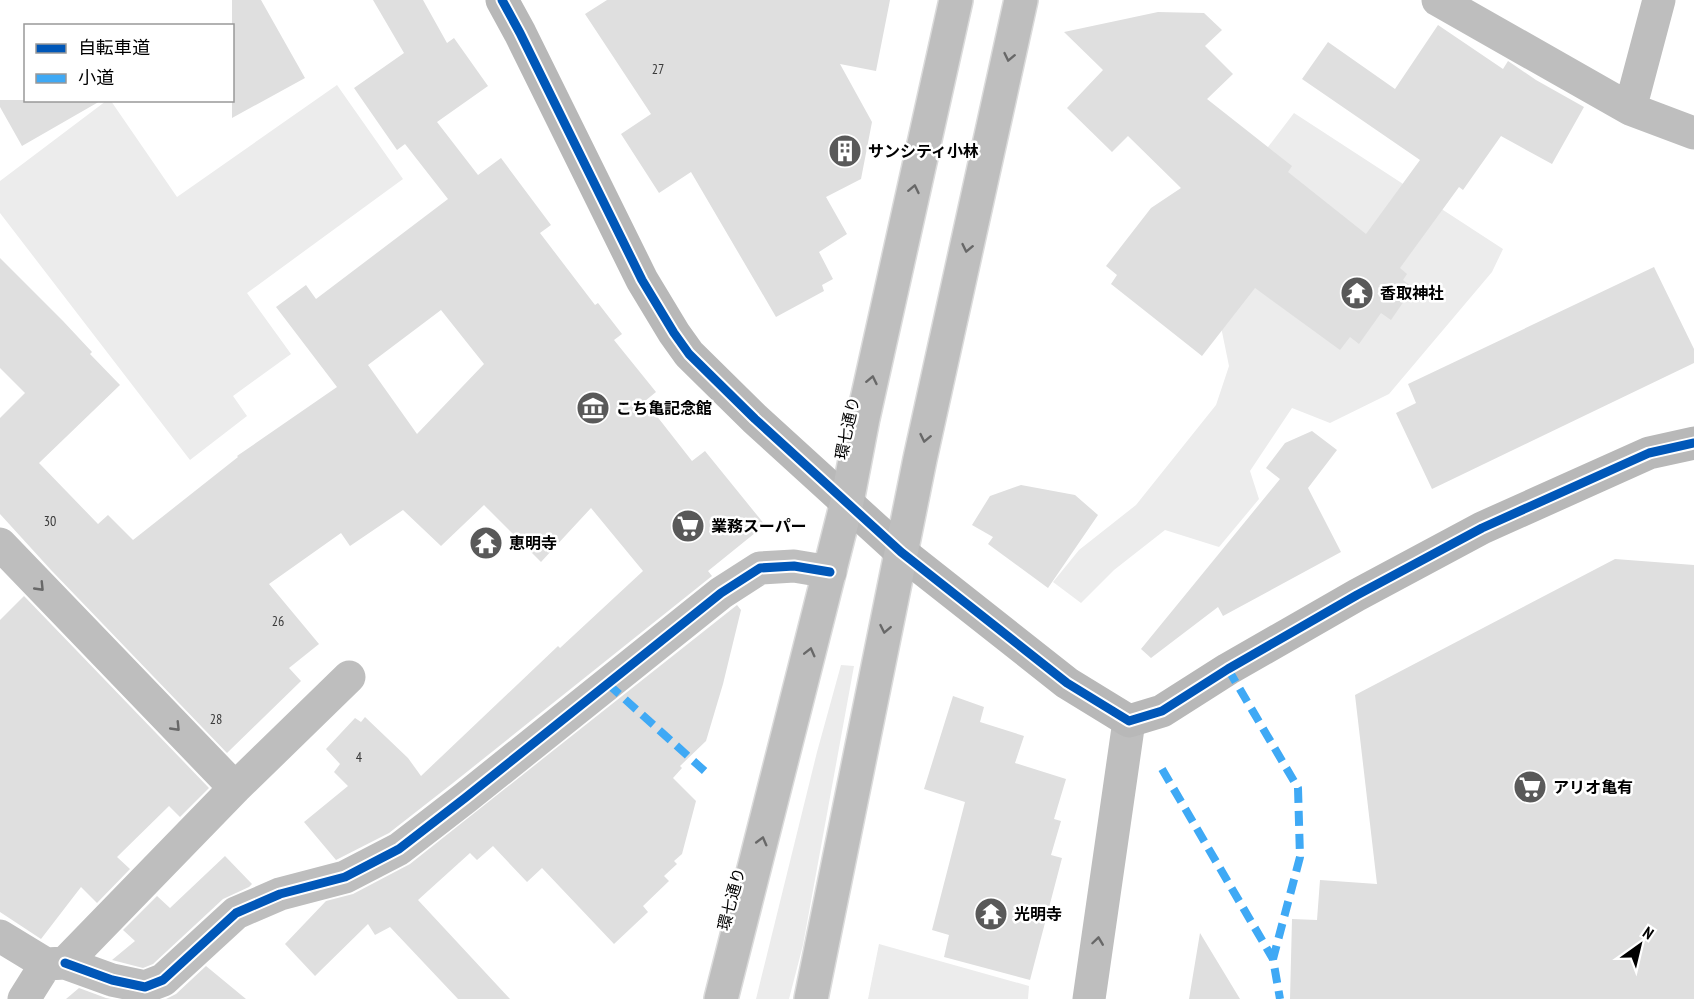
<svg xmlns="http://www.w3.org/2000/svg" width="1694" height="999" font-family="'PT Sans Narrow','Noto Sans JP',sans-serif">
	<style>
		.green { fill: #ececec }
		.building { fill: #dfdfdf; fill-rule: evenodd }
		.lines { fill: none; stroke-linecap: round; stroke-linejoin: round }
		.primary-casing { stroke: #dbdbdb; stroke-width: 36 }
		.street { stroke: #bebebe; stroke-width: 33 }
		.secondary { stroke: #b8b8b8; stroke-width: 33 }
		.primary { stroke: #bebebe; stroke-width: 33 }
		.quiet { stroke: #3fa9f5; stroke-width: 8; stroke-dasharray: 15 8; stroke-linecap: butt }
		.cycleway-casing { stroke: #fff; stroke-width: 13 }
		.cycleway { stroke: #0057b8; stroke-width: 9 }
		.oneway { stroke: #686868 }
		.labels { text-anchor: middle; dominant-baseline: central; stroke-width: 5; stroke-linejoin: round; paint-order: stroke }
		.number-label { font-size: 14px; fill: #383838 }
		.poi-label { font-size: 16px; font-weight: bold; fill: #000; stroke: #fff; text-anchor: start }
		.street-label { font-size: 16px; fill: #000; stroke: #fff }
	</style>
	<rect width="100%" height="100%" fill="#fff"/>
	<path class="green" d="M337,85L403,179L247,293L291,354L233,396L247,416L190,460L0,213V181L106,101H111L177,197Z
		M1294,113L1503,249L1492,272L1389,394L1330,423L1292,408L1250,471L1259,499L1219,547L1165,530L1114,570L1081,603L1053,582L1079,550L1136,505L1216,405L1229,366L1220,322L1239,185Z
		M841,665L854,666L803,945L789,999H756L817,752Z
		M879,944L1029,986L1028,999H868Z"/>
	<path class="building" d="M232,0H261L305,78L232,118Z
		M373,0H423L447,43L454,38L488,86L437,122L478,175L501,158L551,225L540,233L595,305L598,303L622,334L614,340L656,392L645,401L692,461L705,451L765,525L708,571L712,576L453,783L389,833L336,860L304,822L348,786L334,772L340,764L326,749L355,718L361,722L365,717L408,758L421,776L558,646L560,648L643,571L591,508L541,562L484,505L441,546L403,510L350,546L341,533L269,584L319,644L289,668L301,681L227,753L51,570L0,514V418L25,393L0,368V258L63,321L92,352L90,354L120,385L39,463L98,524L108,515L133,540L238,457L237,456L337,387L276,307L306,285L316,299L448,199L405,144L397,150L354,88L404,53ZM441,310L484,364L417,434L368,365Z
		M607,0H890L876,71L840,64L872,122L861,179L826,197L847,234L819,252L833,279L822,285L824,291L776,317L691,172L659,193L621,134L651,114L585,14Z
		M1158,12L1204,13L1222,30L1205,46L1233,74L1207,99L1292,166L1288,172L1366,234L1420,160L1302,79L1328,42L1395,89L1438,25L1503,69L1508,61L1536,80L1584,107L1552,164L1501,136L1463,190L1459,187L1400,268L1407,274L1403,280L1413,288L1391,320L1381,313L1359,344L1350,337L1340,350L1255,288L1202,356L1111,284L1117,275L1106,266L1151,208L1181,188L1128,136L1112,152L1067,108L1103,70L1064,32Z
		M0,100H102L22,146L0,107Z
		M1654,267L1694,349V363L1432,489L1396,413L1416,403L1408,384Z
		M1312,431L1337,450L1308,488L1341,552L1223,616L1218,607L1151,658L1141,649L1280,479L1266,468L1285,443Z
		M1021,485L1075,495L1098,515L1048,588L988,544L993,537L972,525L990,496Z
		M1615,559L1694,565V999H1290L1292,919L1317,920L1320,880L1377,884L1355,695Z
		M24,596L209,788L180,817L169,806L117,857L130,869L97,903L81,887L41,939L0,912V620Z
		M737,605L741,610L723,684L706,741L680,766L682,768L673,778L696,801L682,854L674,861L677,864L664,876L669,881L643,906L648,912L614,944L542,868L527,882L493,846L477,860L470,853L418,900L510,999H458L390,927L375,935L368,924L315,976L285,944L326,901L353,894L410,864Z
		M953,696L984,707L980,722L1024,736L1015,763L1066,779L1054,819L1061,821L1051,855L1062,858L1030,980L944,957L949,935L932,930L965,802L924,789Z
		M225,856L252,884L249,887L223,899L153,964L143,968L112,960L135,941L123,930L157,896L170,908Z
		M1200,933L1240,999H1189Z
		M206,966L246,999H166L176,994Z
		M79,988L106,998L111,999H66Z"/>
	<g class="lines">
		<g class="primary-casing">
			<path id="primary" d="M721,999L847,502L863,418L956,0
				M811,999L920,459L1021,0"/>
		</g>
		<path class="street" d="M1438,0L1630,109L1694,133
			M1630,109L1659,0
			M0,544L235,788
			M0,936L46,964
			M65,963L112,980L145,987L163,980L236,913L280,894L345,877L399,849L465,798L721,593L760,568L794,566L830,572
			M24,999L46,964L65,963L235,788L349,677
			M1089,999L1129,721"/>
		<path class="secondary" d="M502,0L520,33L642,280L674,333L689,354L755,419L901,552L1067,683L1129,721L1162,711L1228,669L1357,595L1482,528L1649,453L1694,443"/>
		<use href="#primary" class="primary"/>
		<path class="quiet" d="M1228,669L1298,788L1300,857L1273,959L1280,999
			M608,684L709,775
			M1162,769L1273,959"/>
		<g class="cycleway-casing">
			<path id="cycleway" d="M502,0L520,33L642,280L674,333L689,354L755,419L901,552L1067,683L1129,721L1162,711L1228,669L1357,595L1482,528L1649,453L1694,443
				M65,963L112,980L145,987L163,980L236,913L280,894L345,877L399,849L465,798L721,593L760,568L794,566L830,572"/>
		</g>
		<use href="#cycleway" class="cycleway"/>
	</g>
	<defs><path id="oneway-chevron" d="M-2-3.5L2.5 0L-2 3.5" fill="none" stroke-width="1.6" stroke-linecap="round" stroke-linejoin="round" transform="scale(1.5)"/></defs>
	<g class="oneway">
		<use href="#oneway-chevron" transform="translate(1009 57) rotate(102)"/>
		<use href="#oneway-chevron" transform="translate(914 189) rotate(-78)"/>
		<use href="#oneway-chevron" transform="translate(967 248) rotate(102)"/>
		<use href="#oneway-chevron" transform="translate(872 380) rotate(-78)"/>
		<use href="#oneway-chevron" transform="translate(925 438) rotate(102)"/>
		<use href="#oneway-chevron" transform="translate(40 587) rotate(46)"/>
		<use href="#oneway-chevron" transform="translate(885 629) rotate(101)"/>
		<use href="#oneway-chevron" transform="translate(810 652) rotate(-76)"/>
		<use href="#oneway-chevron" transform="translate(176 727) rotate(46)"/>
		<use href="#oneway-chevron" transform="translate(762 841) rotate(-75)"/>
		<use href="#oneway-chevron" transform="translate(1098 941) rotate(-82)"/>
	</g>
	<defs>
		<g id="building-disc" transform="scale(1.725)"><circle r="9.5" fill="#595959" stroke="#fff"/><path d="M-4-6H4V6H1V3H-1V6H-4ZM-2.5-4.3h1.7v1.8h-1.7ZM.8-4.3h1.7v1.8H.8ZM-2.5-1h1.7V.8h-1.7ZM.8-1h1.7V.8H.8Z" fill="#fff"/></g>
		<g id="temple-disc" transform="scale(1.725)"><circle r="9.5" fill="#595959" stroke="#fff"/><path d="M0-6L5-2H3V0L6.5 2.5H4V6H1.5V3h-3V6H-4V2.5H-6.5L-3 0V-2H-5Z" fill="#fff"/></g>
		<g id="museum-disc" transform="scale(1.725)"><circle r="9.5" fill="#595959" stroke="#fff"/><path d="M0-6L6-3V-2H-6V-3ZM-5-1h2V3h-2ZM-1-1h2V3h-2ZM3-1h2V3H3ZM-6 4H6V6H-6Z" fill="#fff"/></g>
		<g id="supermarket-disc" transform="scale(1.725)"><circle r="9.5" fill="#595959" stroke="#fff"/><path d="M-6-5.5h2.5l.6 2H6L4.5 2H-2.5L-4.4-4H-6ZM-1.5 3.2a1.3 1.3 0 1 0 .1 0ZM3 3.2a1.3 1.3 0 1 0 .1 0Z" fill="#fff"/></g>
	</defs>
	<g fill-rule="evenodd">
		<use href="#building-disc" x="845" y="151"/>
		<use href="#temple-disc" x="1357" y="293"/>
		<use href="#museum-disc" x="593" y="408"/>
		<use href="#supermarket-disc" x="688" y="526"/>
		<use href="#temple-disc" x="486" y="543"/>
		<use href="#supermarket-disc" x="1530" y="787"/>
		<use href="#temple-disc" x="991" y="914"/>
	</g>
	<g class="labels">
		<g class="number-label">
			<text x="658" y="69">27</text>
			<text x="50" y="521">30</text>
			<text x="278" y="621">26</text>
			<text x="216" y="719">28</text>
			<text x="359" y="757">4</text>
		</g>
		<g class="poi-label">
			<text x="868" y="151">サンシティ小林</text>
			<text x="1380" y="293">香取神社</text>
			<text x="616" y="408">こち亀記念館</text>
			<text x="711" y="526">業務スーパー</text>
			<text x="509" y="543">恵明寺</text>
			<text x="1553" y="787">アリオ亀有</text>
			<text x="1014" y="914">光明寺</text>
		</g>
		<g class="street-label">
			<text transform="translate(847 428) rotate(-78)">環七通り</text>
			<text transform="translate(731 899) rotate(-75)">環七通り</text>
		</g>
	</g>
	<rect x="24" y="24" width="210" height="78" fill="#ffffff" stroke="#999999" stroke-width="1.5"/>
	<rect x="36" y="44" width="30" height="9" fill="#0057b8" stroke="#999999" stroke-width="1.5"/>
	<text x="78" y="54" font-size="18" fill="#000000">自転車道</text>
	<rect x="36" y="74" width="30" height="9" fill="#3fa9f5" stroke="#999999" stroke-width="1.5"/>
	<text x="78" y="84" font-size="18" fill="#000000">小道</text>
	<g transform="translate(1640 945) rotate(34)" stroke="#ffffff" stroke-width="4.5" paint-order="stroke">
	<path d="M0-4.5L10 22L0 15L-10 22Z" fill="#000000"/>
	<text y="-9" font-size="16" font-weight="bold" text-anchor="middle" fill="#000000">N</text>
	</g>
</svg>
